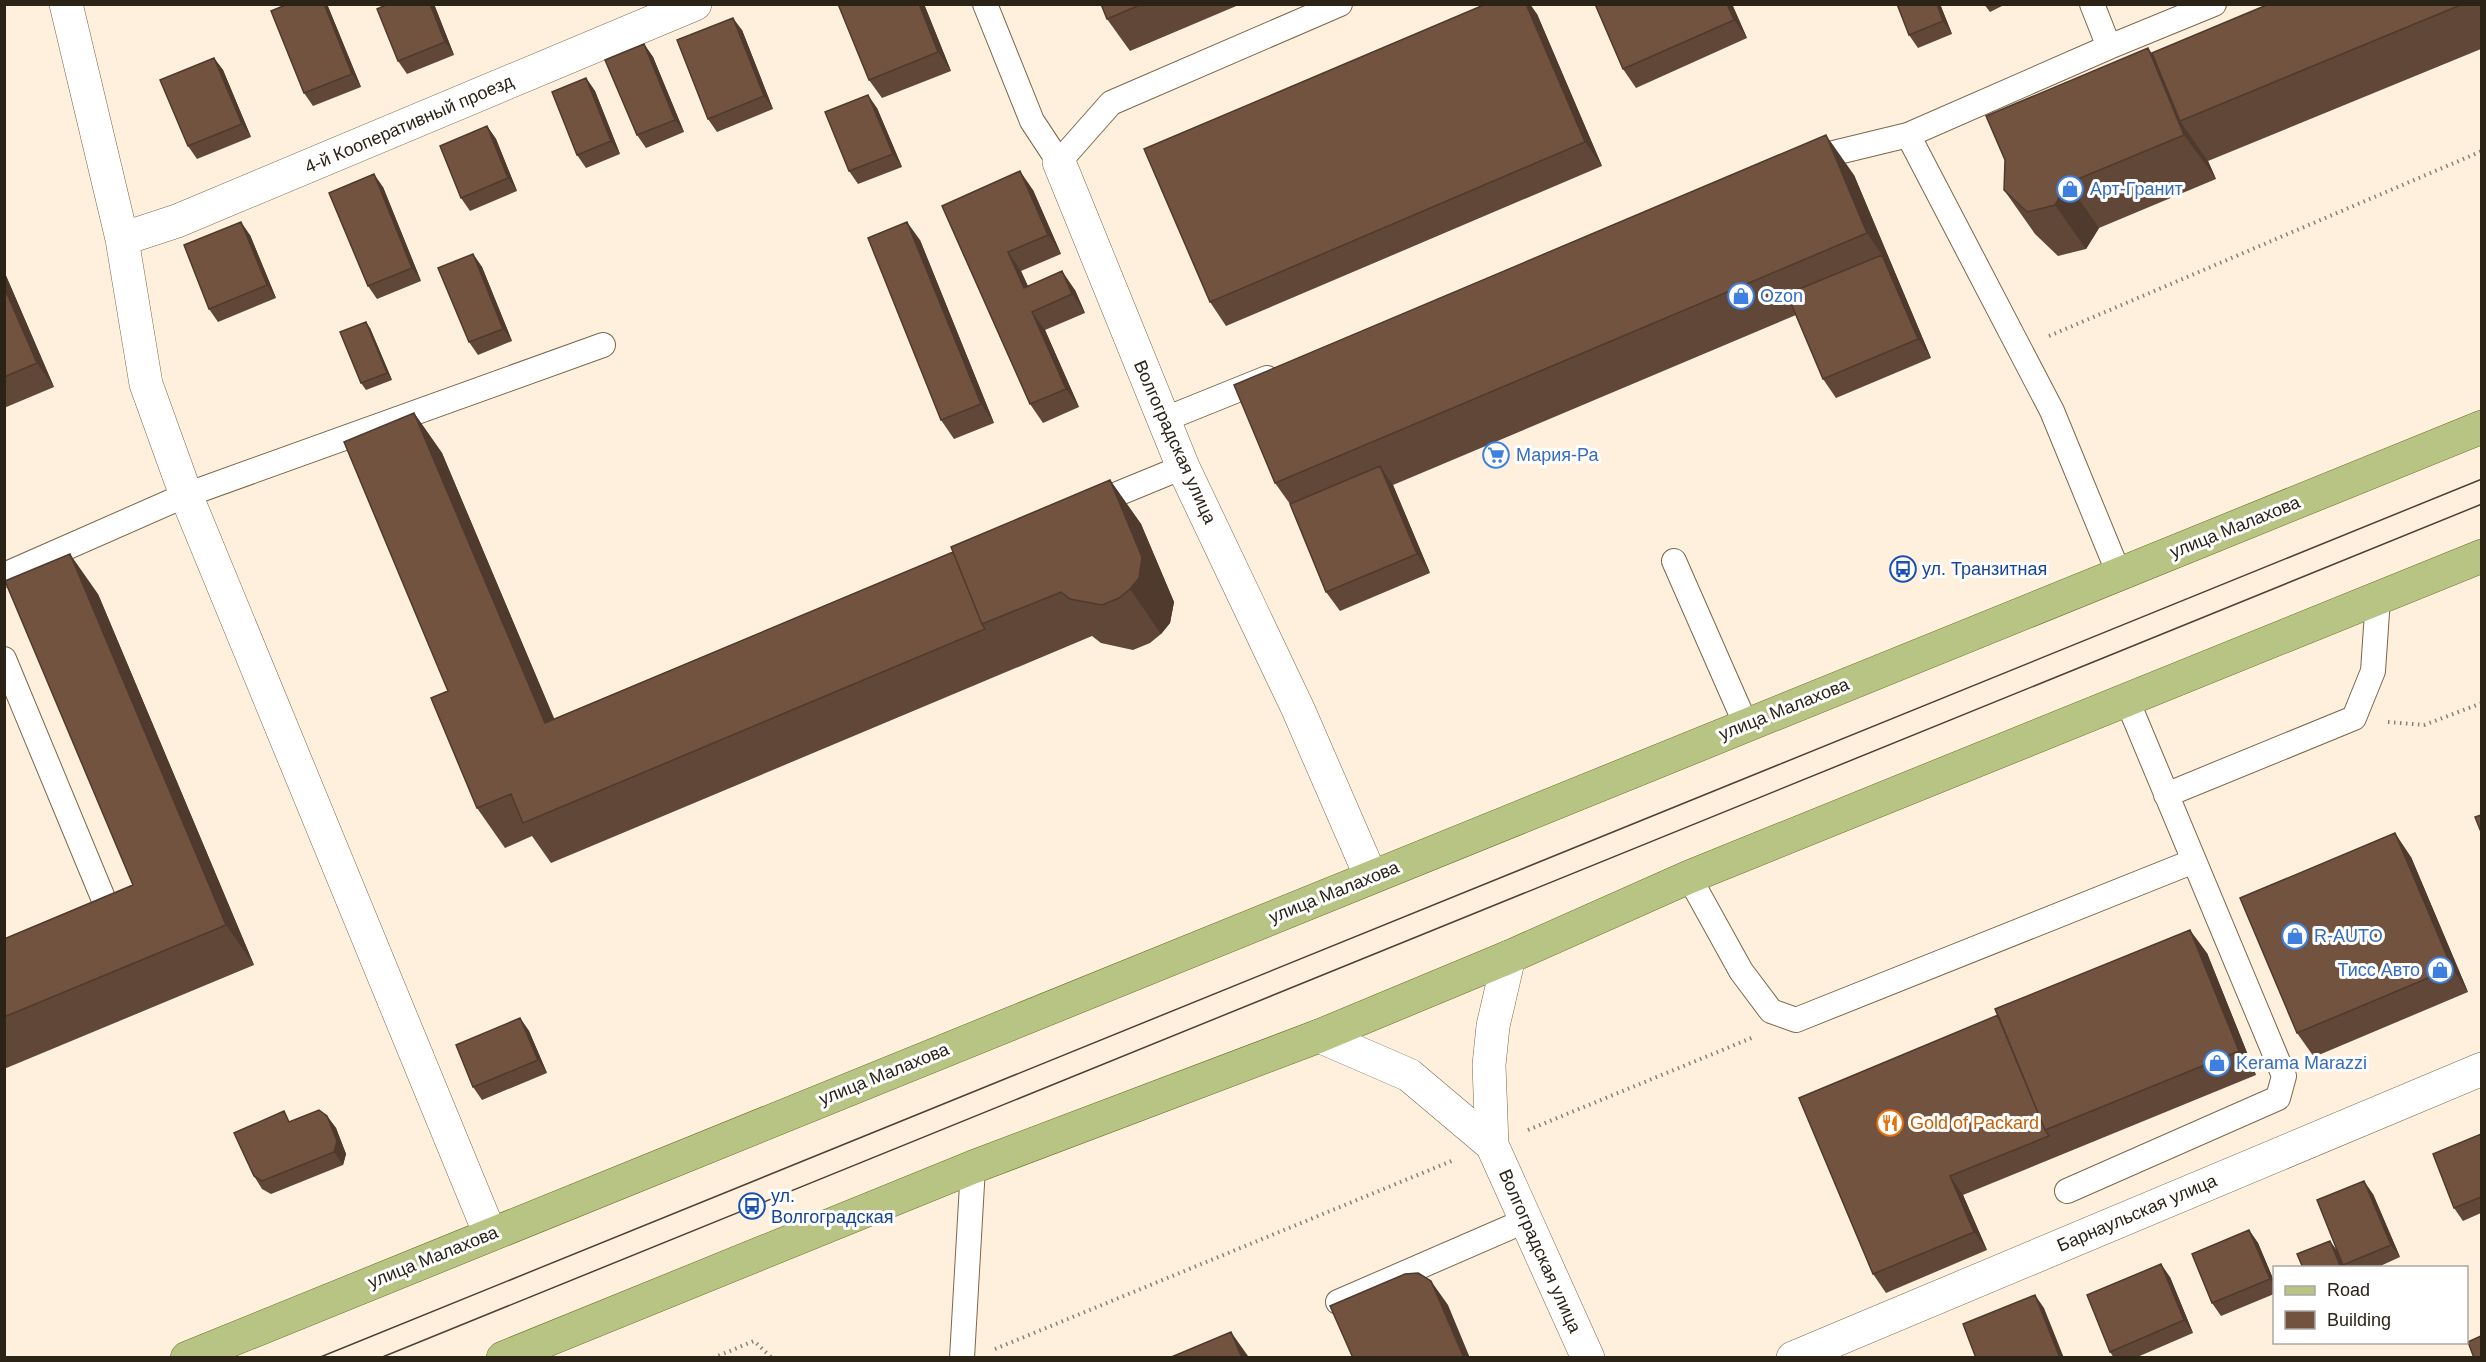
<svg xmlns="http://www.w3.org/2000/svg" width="2486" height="1362" font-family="Helvetica,sans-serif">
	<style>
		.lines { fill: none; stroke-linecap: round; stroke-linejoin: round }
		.lane-casing { stroke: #7c674a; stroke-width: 26 }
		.street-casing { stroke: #7c674a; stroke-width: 34 }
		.primary-casing { stroke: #677227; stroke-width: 34 }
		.path { stroke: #8c8071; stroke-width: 4; stroke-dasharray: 1.5 4.5; stroke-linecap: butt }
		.lane { stroke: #fff; stroke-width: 24 }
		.street { stroke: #fff; stroke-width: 33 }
		.primary { stroke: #b7c483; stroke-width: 33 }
		.tram { stroke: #4c4235; stroke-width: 1.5 }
		.wall { fill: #614737 }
		.shaded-wall { fill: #4f3a2d }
		.building { fill: #715340; stroke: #4f3a2d; stroke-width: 1.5 }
		.labels { text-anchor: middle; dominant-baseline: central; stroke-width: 6; stroke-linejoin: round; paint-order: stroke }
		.street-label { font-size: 18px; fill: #2c2317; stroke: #fff }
		.shop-label { font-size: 18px; fill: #366cbe; stroke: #fff; text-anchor: start }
		.transit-label { font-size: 18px; fill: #164399; stroke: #fff; text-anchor: start }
		.food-label { font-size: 18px; fill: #c56008; stroke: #fff; text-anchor: start }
	</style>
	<rect width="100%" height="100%" fill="#fff0dd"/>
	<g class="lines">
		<g class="lane-casing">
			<path id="lane" d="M985,4L1032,121L1059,162L1111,103L1340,4
				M2092,4L2109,47
				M1908,135L2052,411L2119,574
				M1805,160L1908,135L2109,47L2214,4
				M1163,420L1267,378
				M1088,506L1183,467
				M1674,561L1746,725
				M4,575L186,495L603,345
				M4,659L106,905
				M2166,795L2354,718L2373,671L2378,598
				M1689,877L1741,971L1771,1011L1796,1020L2194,861
				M2067,1191L2278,1098L2284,1076L2127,700
				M1338,1302L1527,1220
				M962,1358L973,1167"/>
		</g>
		<g class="street-casing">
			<path id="street" d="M66,4L122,239L146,384L186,495L490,1234
				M1059,162L1183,467L1298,709L1371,877
				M122,239L177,221L695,4
				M1509,957L1493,1026L1489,1065L1492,1145L1588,1358
				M1319,1036L1409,1075L1492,1145
				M1793,1358L2482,1069"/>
		</g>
		<g class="primary-casing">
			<path id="primary" d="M187,1358L2482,427
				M503,1358L973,1167L1319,1036L1509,957L1689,877L2482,556"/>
		</g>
		<path class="path" d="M2049,336L2482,151
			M2388,722L2424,725L2482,703
			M1528,1130L1754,1037
			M995,1349L1454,1160
			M713,1358L754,1341L772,1358"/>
		<use href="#lane" class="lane"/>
		<use href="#street" class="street"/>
		<use href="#primary" class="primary"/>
		<path class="tram" d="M318,1358L2482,479
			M380,1358L2482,504"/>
	</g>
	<path class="wall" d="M288,4H327L361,87L313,106L304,93Z
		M388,4H434L454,55L407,74L398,61Z
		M924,4L951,71L882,98L869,80Z
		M1101,4H1241L1130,51L1107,19Z
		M1595,4H1732L1747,38L1636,88L1623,69Z
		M1940,4L1952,34L1918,48L1909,35Z
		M1984,4H2006L1990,12Z
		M2269,4H2481V49L2208,161L2216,179L2099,228L2086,249L2058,256L2035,234L2004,190L2152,53Z
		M1537,14L1602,166L1226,326L1210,302Z
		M742,30L773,109L717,132L708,119Z
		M644,44L653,57L684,132L646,148L637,135Z
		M214,58L223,70L251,137L197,159L188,146Z
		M586,78L595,91L620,154L586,168L577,155Z
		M877,108L902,167L858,184L849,171Z
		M487,126L496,139L517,191L470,211L461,198Z
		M1854,175L1931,358L1836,398L1823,379L1796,315L1393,485L1430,573L1340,611L1326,592L1290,504L1275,483Z
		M383,187L421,281L377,299L368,286Z
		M1033,190L1061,254L1021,271L1028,286L1075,290L1085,313L1045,330L1079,407L1043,423L1030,404L942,206Z
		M250,235L276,298L218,322L209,309Z
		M920,240L994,423L954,439L941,420Z
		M473,254L482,267L512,341L478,355L469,342Z
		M4,271L54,387L4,408Z
		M370,328L392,380L366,390L361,383Z
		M414,413L442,453L554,719L953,552L1110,480L1141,524L1174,602L1170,623L1161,634L1150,643L1133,650L1101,643L1092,636L551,863L532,836L505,848L477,808L448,691Z
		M98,594L254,965L4,1069V939L133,885Z
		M2411,857L2468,992L2314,1057L2297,1033Z
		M2207,953L2256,1075L1963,1195L1987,1250L1886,1293L1873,1274L1799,1098Z
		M520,1018L529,1031L547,1073L482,1100L473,1087Z
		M327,1116L336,1128L346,1154L343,1165L271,1194L262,1189L254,1176L291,1122Z
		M2481,1134V1213L2463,1221L2454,1208Z
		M2373,1194L2400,1257L2376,1268H2345L2344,1266L2345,1268H2303L2338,1252Z
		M2249,1230L2258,1243L2274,1281V1294L2221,1316L2212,1303Z
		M2170,1277L2193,1333L2135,1358H2114L2110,1352Z"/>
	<path class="shaded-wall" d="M324,4H327L361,87L352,74Z
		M430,4H434L454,55L445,42Z
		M919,4H924L951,71L938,52Z
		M1526,4H1530L1537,14L1602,166L1585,142Z
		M1727,4H1732L1747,38L1734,20Z
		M1937,4H1940L1952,34L1943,21Z
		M733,18L742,30L773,109L764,96Z
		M644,44L653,57L684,132L675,120Z
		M2148,48L2180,93V121L2208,161L2216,179L2184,135Z
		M214,58L223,70L251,137L242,124Z
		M586,78L595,91L620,154L611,141Z
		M868,95L877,108L902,167L893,154Z
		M487,126L496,139L517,191L508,178Z
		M1826,135L1854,175L1931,358L1918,339L1882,255L1867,233Z
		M1020,171L1033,190L1061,254L1048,235Z
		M374,174L383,187L421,281L412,268Z
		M2068,183L2099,228L2086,249L2055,205Z
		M241,222L250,235L276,298L267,285Z
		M907,222L920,240L994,423L981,404Z
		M1008,252L1021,271L1037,307L1024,288Z
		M473,254L482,267L512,341L503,329Z
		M4,271L54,387L37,363L4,287Z
		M1062,271L1075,290L1085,313L1072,294Z
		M1032,312L1045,330L1079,407L1066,389Z
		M366,322L370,328L392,380L387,373Z
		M414,413L442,453L573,763L545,723Z
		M1380,466L1393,485L1430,573L1417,554Z
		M1110,480L1141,524L1174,602L1170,623L1161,634L1130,589Z
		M70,554L98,594L254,965L226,925Z
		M2395,833L2411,857L2468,992L2452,968Z
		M2190,930L2207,953L2256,1075L2239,1051Z
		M520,1018L529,1031L547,1073L538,1060Z
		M327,1116L336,1128L346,1154L343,1165L334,1152Z
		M1950,1176L1963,1195L1987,1250L1974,1232Z
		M2364,1181L2373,1194L2400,1257L2391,1245Z
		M2249,1230L2258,1243L2274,1281V1285L2270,1279Z
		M2330,1241L2339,1253L2345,1268H2341Z
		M2161,1264L2170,1277L2193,1333L2184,1320Z
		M1431,1281L1448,1305L1470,1358H1464Z
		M2035,1295L2044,1308L2064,1358H2060Z
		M1231,1332L1248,1356L1249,1358H1242Z"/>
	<path class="building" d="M288,4H324L352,74L304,93L271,11Z
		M388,4H430L445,42L398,61L377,9Z
		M838,4H919L938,52L869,80Z
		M1101,4H1142L1107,19Z
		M1486,4H1526L1585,142L1210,302L1144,149Z
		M1595,4H1727L1734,20L1623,69Z
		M1897,4H1937L1943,21L1909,35Z
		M2269,4H2463L2180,121L2152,53Z
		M733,18L764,96L708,119L677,40Z
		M644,44L675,120L637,135L605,60Z
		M2148,48L2184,135L2068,183L2055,205L2027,212L2004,190L2005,160L1986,116Z
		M214,58L242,124L188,146L160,80Z
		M586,78L611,141L577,155L552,92Z
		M868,95L893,154L849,171L825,112Z
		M487,126L508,178L461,198L440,146Z
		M1826,135L1867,233L1275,483L1234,385Z
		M1020,171L1048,235L1008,252L1024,288L1062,271L1072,294L1032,312L1066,389L1030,404L942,206Z
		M374,174L412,268L368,286L329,193Z
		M241,222L267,285L209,309L184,245Z
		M907,222L981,404L941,420L868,238Z
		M473,254L503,329L469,342L438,268Z
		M1882,255L1918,339L1823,379L1787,294Z
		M4,287L37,363L4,377Z
		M366,322L387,373L361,383L340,332Z
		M414,413L545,723L953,552L982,624L985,629L523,823L511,794L477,808L431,698L448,691L344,442Z
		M1380,466L1417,554L1326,592L1290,504Z
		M1110,480L1142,557L1139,578L1130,589L1119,598L1102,605L1070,599L1061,592L982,624L951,547Z
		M70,554L226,925L4,1017V939L133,885L5,581Z
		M2481,815V832L2475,817Z
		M2395,833L2452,968L2297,1033L2240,898Z
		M2190,930L2239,1051L2045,1130L1995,1009Z
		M1998,1015L2045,1130L2049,1136L1950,1176L1974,1232L1873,1274L1799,1098Z
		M520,1018L538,1060L473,1087L456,1045Z
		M319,1110L327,1116L337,1141L334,1152L262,1181L254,1176L234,1133L284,1111L289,1122Z
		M2481,1134V1197L2454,1208L2433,1154Z
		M2364,1181L2391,1245L2343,1265L2317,1200Z
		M2249,1230L2270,1279L2212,1303L2192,1254Z
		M2330,1241L2341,1268H2303L2297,1254Z
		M2161,1264L2184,1320L2110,1352L2087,1295Z
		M1418,1273L1431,1281L1464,1358H1353L1330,1306L1405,1274Z
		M2035,1295L2060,1358H1976L1963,1324Z
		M1231,1332L1242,1358H1169Z
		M2481,1336V1358H2474L2468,1342Z"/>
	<defs>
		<g id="shop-ring" transform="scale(1.35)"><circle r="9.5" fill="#fff" stroke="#3f7fe0" stroke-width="1.5"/><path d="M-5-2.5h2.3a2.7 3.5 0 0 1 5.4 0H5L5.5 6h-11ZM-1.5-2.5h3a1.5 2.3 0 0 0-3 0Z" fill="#3f7fe0"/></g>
		<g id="supermarket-ring" transform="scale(1.35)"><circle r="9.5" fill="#fff" stroke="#3f7fe0" stroke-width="1.5"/><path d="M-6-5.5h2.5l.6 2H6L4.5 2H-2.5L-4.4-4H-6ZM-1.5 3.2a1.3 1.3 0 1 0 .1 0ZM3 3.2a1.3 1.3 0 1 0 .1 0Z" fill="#3f7fe0"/></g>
		<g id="bus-ring" transform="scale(1.35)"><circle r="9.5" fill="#fff" stroke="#1a4fb4" stroke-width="1.5"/><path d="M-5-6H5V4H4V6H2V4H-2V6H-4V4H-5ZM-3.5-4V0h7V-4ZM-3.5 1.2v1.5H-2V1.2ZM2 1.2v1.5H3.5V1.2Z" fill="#1a4fb4"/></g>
		<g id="restaurant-ring" transform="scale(1.35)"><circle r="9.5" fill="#fff" stroke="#e8710a" stroke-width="1.5"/><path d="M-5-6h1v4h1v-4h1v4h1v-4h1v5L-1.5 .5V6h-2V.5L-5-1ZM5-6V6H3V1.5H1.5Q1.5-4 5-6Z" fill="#e8710a"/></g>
	</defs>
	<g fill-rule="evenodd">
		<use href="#shop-ring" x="2070" y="189"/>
		<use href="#shop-ring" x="1741" y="296"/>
		<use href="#supermarket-ring" x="1496" y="455"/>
		<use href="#bus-ring" x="1903" y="569"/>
		<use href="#shop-ring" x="2295" y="936"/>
		<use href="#shop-ring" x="2440" y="970"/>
		<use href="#shop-ring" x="2217" y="1063"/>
		<use href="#restaurant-ring" x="1890" y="1123"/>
		<use href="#bus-ring" x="752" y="1206"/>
	</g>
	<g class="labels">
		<g class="street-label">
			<text transform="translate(409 124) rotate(-23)">4-й Кооперативный проезд</text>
			<text transform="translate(1175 442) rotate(66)">Волгоградская улица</text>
			<text transform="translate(2235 527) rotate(-22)">улица Малахова</text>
			<text transform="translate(1784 709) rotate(-22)">улица Малахова</text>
			<text transform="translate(1334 892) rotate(-22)">улица Малахова</text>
			<text transform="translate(884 1074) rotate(-22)">улица Малахова</text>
			<text transform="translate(2137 1213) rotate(-23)">Барнаульская улица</text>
			<text transform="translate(1540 1251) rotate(66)">Волгоградская улица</text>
			<text transform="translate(433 1257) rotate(-22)">улица Малахова</text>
		</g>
		<g class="shop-label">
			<text x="2090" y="189">Арт-Гранит</text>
			<text x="1760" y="296">Ozon</text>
			<text x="1516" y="455">Мария-Ра</text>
			<text x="2314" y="936">R-AUTO</text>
			<text x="2420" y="970" text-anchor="end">Тисс Авто</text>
			<text x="2236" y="1063">Kerama Marazzi</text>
		</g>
		<g class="transit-label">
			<text x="1922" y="569">ул. Транзитная</text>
			<text x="771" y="1196">ул.<tspan x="771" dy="21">Волгоградская</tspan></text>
		</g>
		<g class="food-label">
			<text x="1910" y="1123">Gold of Packard</text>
		</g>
	</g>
	<rect width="2486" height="1362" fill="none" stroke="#2c2317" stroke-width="12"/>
	<rect x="2273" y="1266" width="195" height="78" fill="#ffffff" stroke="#aba7a2" stroke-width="1.5"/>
	<rect x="2285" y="1286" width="30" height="9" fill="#b7c483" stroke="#aba7a2" stroke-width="1.5"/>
	<text x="2327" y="1296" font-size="18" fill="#2c2317">Road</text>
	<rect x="2285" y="1311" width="30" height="18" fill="#715340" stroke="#aba7a2" stroke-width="1.5"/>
	<text x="2327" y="1326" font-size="18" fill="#2c2317">Building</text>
</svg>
